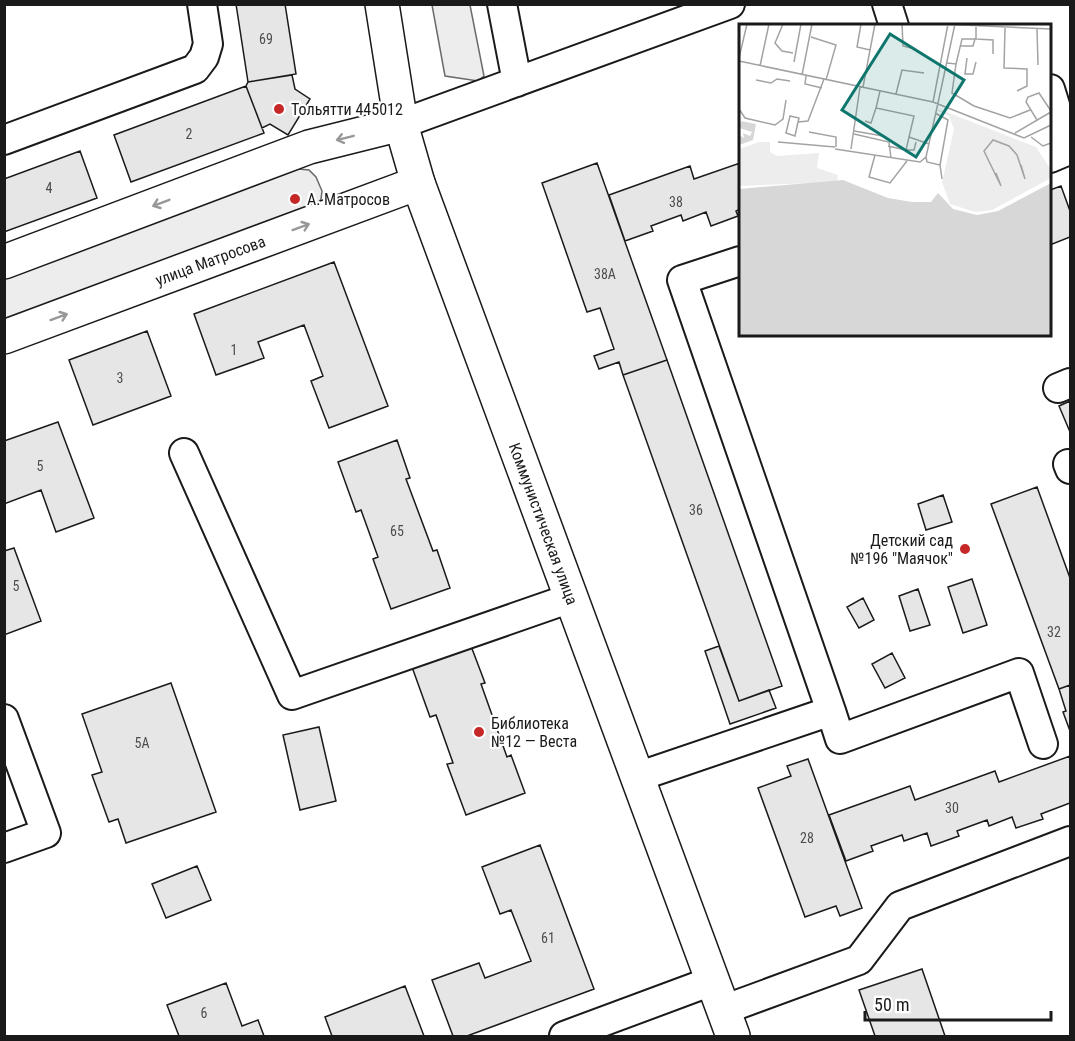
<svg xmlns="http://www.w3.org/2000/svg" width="1075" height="1041" font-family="'Roboto Condensed',sans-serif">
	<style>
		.green { fill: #ededed; stroke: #6a6a6a; stroke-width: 1.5 }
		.building { fill: #e6e6e6; stroke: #1a1a1a; stroke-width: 1.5 }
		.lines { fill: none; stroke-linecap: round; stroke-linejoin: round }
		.minor-casing { stroke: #1a1a1a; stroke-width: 32 }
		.major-casing { stroke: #1a1a1a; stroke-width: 36 }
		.minor { stroke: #fff; stroke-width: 28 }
		.major { stroke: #fff; stroke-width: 33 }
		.oneway { stroke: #989898 }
		.poi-dot { fill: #c62828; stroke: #fff; stroke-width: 2 }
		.labels { text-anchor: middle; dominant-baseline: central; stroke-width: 4.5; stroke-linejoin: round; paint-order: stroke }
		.number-label { font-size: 14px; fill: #4d4d4d }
		.poi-label { font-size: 16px; fill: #1a1a1a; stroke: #fff; text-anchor: start }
		.street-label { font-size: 16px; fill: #1a1a1a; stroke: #fff }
		.inset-river { fill: none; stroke: #d7d7d7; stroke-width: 3 }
		.inset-road { fill: none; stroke: #a3a3a3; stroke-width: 1.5 }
		.view { fill: #0f766e; fill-opacity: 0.15; stroke: #0f766e; stroke-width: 3 }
		.inset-edge { fill: none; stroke: #1a1a1a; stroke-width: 3 }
	</style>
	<rect width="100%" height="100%" fill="#fff"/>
	<path class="green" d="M432,5H470L484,76L478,81L445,76Z
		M299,169L309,170L316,177L322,191L321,199L316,208L5,324V276Z"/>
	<path class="building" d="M236,4H285L296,74L248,82Z
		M292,75L295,89L310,99L288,135L270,124L262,128L246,86L248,82Z
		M246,86L264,133L131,182L114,135Z
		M80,151L97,198L4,232V179Z
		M597,163L667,360L623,375L619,362L599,369L594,356L614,349L600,308L587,312L542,183Z
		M740,163V209L736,211L738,216L711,226L706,212L683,221L681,215L651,226L653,231L625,241L609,195L690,166L694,179Z
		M1061,186L1070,211V237L1050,245V190Z
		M334,262L388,406L329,428L311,381L323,376L304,325L258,342L264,358L216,375L194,314Z
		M147,331L171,396L93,425L69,360Z
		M667,360L782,686L739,701L623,375Z
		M1070,401V432L1059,406Z
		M58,422L94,518L56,532L41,490L4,504V441Z
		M397,440L410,478L406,479L433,551L437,550L450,588L391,609L373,559L378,557L361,510L356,512L338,462Z
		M1037,487L1070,578V685L1059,689L991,504Z
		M943,495L952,522L926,530L918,504Z
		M14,548L41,621L4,635V551Z
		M972,579L987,625L963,633L948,587Z
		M918,589L930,625L910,631L899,596Z
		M863,598L874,620L859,628L847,607Z
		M471,646L485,683L481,684L507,757L511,755L525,793L466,815L447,764L453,763L436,715L430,717L412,667Z
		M719,646L739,701L769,690L776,708L730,724L705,651Z
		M892,653L905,678L885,688L872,664Z
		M171,683L216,812L126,843L118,819L109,822L92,775L102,772L82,714Z
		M1070,685V731L1063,712L1066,711L1059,689Z
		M319,727L336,801L300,810L283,735Z
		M1070,756V803L1041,814L1043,819L1016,828L1012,817L989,826L987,820L957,831L959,836L931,846L927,833L904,841L902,835L871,846L873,851L846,861L829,815L910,786L915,800L995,771L999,782Z
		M808,759L862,908L840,916L836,906L805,917L758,788L791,776L787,766Z
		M540,845L594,989L467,1036H453L432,980L479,963L485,978L531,961L511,910L500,914L482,867Z
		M197,866L211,900L166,918L152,884Z
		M922,969L945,1036H875L859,990Z
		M226,983L242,1026L258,1020L264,1036H179L167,1005Z
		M405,986L424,1036H332L325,1017Z"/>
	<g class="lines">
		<g class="minor-casing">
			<path id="minor" d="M502,4L517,82
				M887,4L894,26
				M1050,89L1069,150L1050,158
				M401,124L730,4
				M4,140L195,69L204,57L208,44L202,4
				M1058,388L1070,383
				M184,453L292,695L571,598
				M1068,464L1070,469
				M831,711L840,739L1019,673L1043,744
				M4,719L46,833L4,848
				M637,777L831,711L682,280L740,261
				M723,1010L859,960L900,906L1070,841
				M564,1036L712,981"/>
		</g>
		<g class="major-casing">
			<g id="major">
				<path id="s1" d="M382,4L401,124L418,183L733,1036"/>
				<path d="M4,262L309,147L401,124"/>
				<path id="s2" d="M4,337L418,183"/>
			</g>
		</g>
		<use href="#minor" class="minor"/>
		<use href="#major" class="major"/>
	</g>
	<defs><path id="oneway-shaft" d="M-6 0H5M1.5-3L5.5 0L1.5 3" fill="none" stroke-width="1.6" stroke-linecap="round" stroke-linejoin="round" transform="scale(1.5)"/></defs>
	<g class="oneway">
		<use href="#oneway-shaft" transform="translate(345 138) rotate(166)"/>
		<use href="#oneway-shaft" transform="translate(161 203) rotate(159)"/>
		<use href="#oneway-shaft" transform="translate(301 227) rotate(-20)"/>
		<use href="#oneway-shaft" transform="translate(59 317) rotate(-20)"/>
	</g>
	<g class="poi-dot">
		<circle cx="279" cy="109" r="6"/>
		<circle cx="295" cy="199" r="6"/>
		<circle cx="965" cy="549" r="6"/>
		<circle cx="479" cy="732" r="6"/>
	</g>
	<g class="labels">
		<g class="number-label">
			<text x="266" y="39">69</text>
			<text x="189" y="134">2</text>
			<text x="49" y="188">4</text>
			<text x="676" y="202">38</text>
			<text x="605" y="274">38А</text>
			<text x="234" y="350">1</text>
			<text x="120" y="378">3</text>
			<text x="40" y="466">5</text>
			<text x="696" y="510">36</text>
			<text x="397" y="531">65</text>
			<text x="16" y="586">5</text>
			<text x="1054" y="632">32</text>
			<text x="142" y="743">5А</text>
			<text x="952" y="808">30</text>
			<text x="807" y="838">28</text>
			<text x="548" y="938">61</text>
			<text x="204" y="1013">6</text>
		</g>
		<g class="poi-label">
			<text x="291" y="109">Тольятти 445012</text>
			<text x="307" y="199">А. Матросов</text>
			<text x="953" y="540" text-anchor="end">Детский сад<tspan x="953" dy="18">№196 "Маячок"</tspan></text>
			<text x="491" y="723">Библиотека<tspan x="491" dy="18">№12 — Веста</tspan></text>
		</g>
		<g class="street-label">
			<text stroke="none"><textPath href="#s2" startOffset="220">улица Матросова</textPath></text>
			<text stroke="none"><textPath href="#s1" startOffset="546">Коммунистическая улица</textPath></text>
		</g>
	</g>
	<g transform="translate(739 24)">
		<rect width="312" height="312" fill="#fff"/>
		<path d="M200,85L297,123L312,146V154L253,186L236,188L211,180L203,158L215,105L210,92L198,87ZM20,118H31V128L38,132L80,129L78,144L99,151L98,158L0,162V125Z" fill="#ededed"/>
		<path d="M2,97L17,100L14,116L0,121V111L5,114L4,109L11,112L13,108L0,104ZM104,156L149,174L173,178H192L199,169L214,185L238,191L259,187L312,159V312H0V165Z" fill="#d7d7d7"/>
		<path class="inset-river" d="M36,312L56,288L146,252L243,235L298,211L312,198M38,312L57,289L147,254L244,236L299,212L312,201M40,312L58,291L147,256L244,239L300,214L312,203"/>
		<path class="inset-road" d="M44,0L36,19L43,27L54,29M122,0L118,23L131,26M163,0L164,22L176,25M202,0L312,5M266,4L265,44L288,45V62L278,67M298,5L299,41M72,13L97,21L87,56M237,15L254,16V30M221,22H234L236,15M0,34L8,0M228,34L226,50H234L237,38M0,37L194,78L285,114L312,101M55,38L62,0M208,39L217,40L223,15H237V3M217,40L213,69L235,82L271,94L291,86M21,42L30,0M63,51L73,0M67,52L66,60L83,64M17,56L32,59L38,55L51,57M124,63L136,0M141,67L137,84L175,92L170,113L190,120M157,70L163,46L185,49M194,78L209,0M199,79L216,0M0,85L6,94L36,101L44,95L47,76M196,89L209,96L201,141M298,96L287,78L289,73L300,69L312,87M126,97L132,99L137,84M59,98L60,94L51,92L47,109L56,112L59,98L69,97L85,55M115,107L144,112M70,108L97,113V123M276,109L312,88M115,110L150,118L152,134M170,113L167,126H175L177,118M292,113L304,122L312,119M39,118L96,123M149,122L167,126M96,125L181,138L187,133L199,79M112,125L121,63M136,131L130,153L151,159L168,137M187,133L188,138L201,141L203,155M257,149L262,162L245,127L254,116L270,122L278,131L286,155L282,141"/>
		<path class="view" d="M151,10L225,56L177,133L103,86Z"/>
		<rect width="312" height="312" class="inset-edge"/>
	</g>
	<rect width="1075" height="1041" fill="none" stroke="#1a1a1a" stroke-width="12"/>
	<path d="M865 1011v9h186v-9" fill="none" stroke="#1a1a1a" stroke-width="3"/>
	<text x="874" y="1011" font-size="18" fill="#1a1a1a" stroke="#ffffff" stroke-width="4.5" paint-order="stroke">50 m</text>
</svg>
